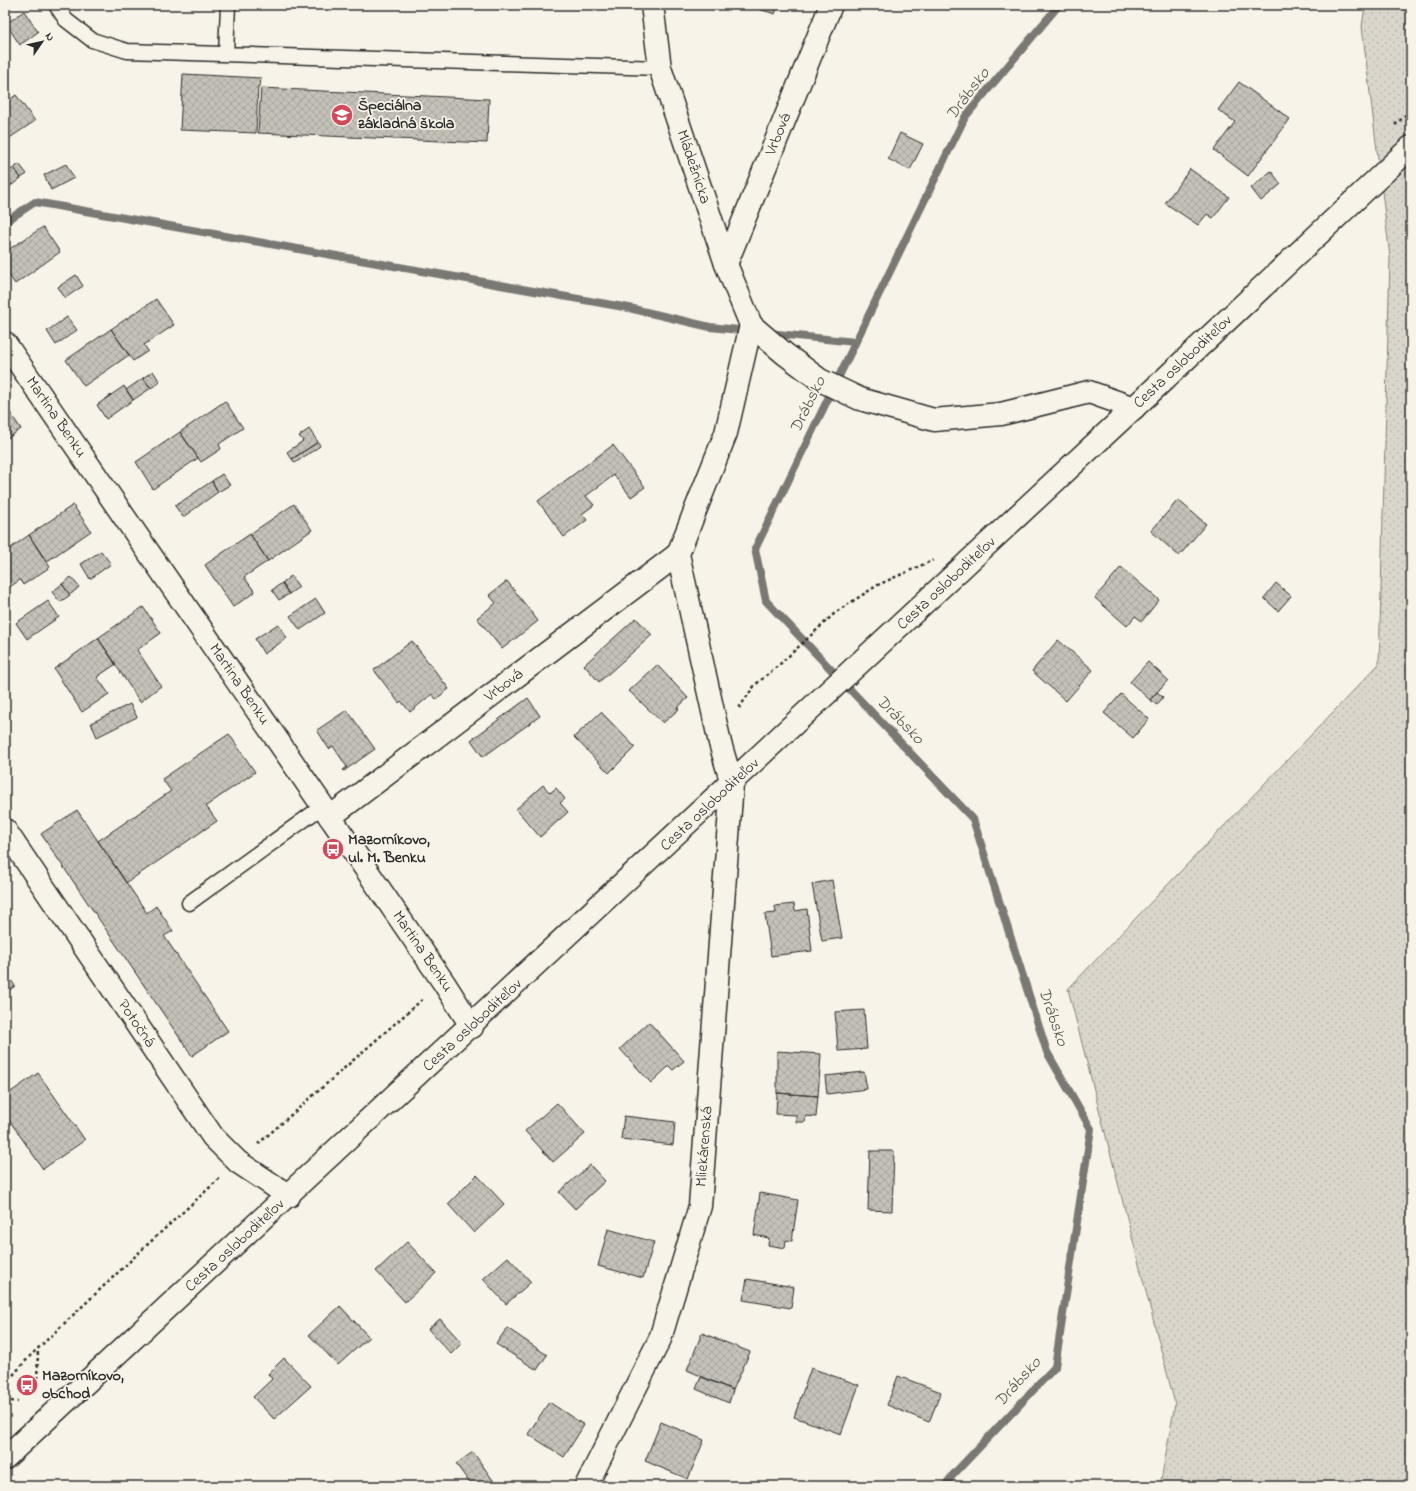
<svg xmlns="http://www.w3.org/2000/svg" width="1416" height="1491" font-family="'Indie Flower',sans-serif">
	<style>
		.grass { fill: url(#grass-dots); stroke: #82807c }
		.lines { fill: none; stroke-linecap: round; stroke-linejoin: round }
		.stream { stroke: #7a7874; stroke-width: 8 }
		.building { fill: url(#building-cross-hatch); stroke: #2b2b2b }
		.service-casing { stroke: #2b2b2b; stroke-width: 17 }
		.minor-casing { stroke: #2b2b2b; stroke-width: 25 }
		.secondary-casing { stroke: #2b2b2b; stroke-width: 25 }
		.path { stroke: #2b2b2b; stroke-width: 2.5; stroke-dasharray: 3 3; stroke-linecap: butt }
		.service { stroke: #f7f3e8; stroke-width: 14 }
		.minor { stroke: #f7f3e8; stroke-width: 22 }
		.secondary { stroke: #f7f3e8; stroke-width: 22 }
		.labels { text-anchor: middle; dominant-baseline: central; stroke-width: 3.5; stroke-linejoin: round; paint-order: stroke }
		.poi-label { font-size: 16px; font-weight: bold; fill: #2b2b2b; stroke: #f7f3e8; text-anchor: start }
		.street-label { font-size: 16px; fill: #2b2b2b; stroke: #f7f3e8 }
		.water-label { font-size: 17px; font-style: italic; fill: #53524f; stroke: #f7f3e8 }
	</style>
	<defs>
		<pattern id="grass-dots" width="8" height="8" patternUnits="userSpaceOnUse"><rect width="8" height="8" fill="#dad6cc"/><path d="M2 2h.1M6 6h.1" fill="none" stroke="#bbb8af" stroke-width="1.8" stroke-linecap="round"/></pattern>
		<pattern id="building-cross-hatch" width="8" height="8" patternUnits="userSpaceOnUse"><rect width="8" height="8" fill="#c4c1b9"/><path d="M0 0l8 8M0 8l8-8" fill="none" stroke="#a9a69f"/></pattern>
	</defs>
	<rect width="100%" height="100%" fill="#f7f3e8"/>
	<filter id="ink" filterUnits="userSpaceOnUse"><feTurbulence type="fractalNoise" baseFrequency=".025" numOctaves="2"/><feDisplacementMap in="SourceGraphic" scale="8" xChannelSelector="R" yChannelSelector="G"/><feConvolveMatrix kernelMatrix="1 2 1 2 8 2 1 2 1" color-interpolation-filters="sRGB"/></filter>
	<g filter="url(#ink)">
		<path class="grass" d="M1365,5H1411V1486H1160L1175,1404L1068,989L1379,664L1390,257L1362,27Z"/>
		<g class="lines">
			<path class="stream" d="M5,222L35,202L629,308L710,327L749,331
				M768,333L855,342
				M945,1486L952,1476L1055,1367L1091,1129L1047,1052L973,819L766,601L755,549L965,117L1059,5"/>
		</g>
		<path class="building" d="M746,5H778L775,14Z
			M24,11L38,32L20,45L6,24Z
			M183,74L261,78L260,86H258L256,133L180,130Z
			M1239,82L1290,119L1248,176L1214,150L1235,122L1218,110Z
			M261,88L489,99L487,143L258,133Z
			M16,95L35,121L5,141V103Z
			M900,133L923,144L910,170L888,159Z
			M19,164L27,174L21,178L14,168Z
			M66,164L74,178L51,190L44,175Z
			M14,168L21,178L12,185L5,176V173Z
			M1190,169L1229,197L1213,218L1207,214L1198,225L1165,203Z
			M1271,171L1281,184L1261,201L1251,188Z
			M5,176L12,185L5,189Z
			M43,227L60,252L15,284L5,269V252Z
			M76,275L83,286L65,298L58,287Z
			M156,299L174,325L144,345L148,351L133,361L111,329Z
			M67,317L77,330L56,345L47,331Z
			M111,329L129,355L84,386L66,360Z
			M153,371L160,382L151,388L143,378Z
			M143,378L151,388L133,400L126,390Z
			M124,386L133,400L106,419L97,405Z
			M225,401L243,428L219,444L221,449L201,462L180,432Z
			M5,405L21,429L5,440Z
			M309,429L318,442L292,459L287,452L303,441L299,436Z
			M180,432L198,458L153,489L136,462Z
			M318,442L320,446L295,463L292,459Z
			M613,445L645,487L631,497L614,475L586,496L594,505L582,514L587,520L564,537L538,501Z
			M222,474L230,485L218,492L212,481Z
			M5,481L9,486L5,489Z
			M212,481L218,492L183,517L175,506Z
			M1178,500L1206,524L1179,556L1151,531Z
			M294,504L312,530L268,561L250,534Z
			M73,505L91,531L46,562L29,535Z
			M250,534L268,561L244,577L255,592L233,607L205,565Z
			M29,535L50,567L23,585L20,580L5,590V552Z
			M101,551L111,564L90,579L81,564Z
			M1121,567L1159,600L1142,621L1135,616L1127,626L1095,598Z
			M291,576L299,587L289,594L282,583Z
			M71,577L79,587L70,595L62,584Z
			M507,581L538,621L502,649L477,618L496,603L489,595Z
			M282,583L289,594L279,600L272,590Z
			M1276,583L1291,596L1278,611L1264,598Z
			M62,584L70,595L60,602L52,592Z
			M316,599L325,613L300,630L290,616Z
			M48,601L59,617L27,639L16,623Z
			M143,607L161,633L137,650L161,686L140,702L98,638Z
			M636,618L652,635L599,682L584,665Z
			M278,624L287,638L264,654L255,639Z
			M98,638L116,664L97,677L109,694L82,712L54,669Z
			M1058,640L1093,670L1066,701L1032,671Z
			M412,641L449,689L436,699L432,694L410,712L401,701L399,703L374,670Z
			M1148,662L1168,680L1150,700L1130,682Z
			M657,665L688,698L677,708L679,709L663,723L629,691Z
			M1157,692L1163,697L1157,705L1150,700Z
			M1121,694L1149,719L1133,738L1104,713Z
			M528,698L540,716L483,757L471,740Z
			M130,704L137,717L97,737L91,723Z
			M347,710L375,749L344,771L343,770L347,767L333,746L329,749L317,730Z
			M601,712L635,747L609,773L574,737Z
			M229,734L255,772L206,806L217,821L126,883L98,841L171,791L162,779Z
			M543,785L550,793L556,788L565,799L560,803L568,812L540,837L516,809Z
			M77,810L147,913L156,906L173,931L164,936L228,1031L192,1056L41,834Z
			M832,880L842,938L822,941L812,884Z
			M794,904L795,911L807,909L812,951L771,956L765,914L776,913L775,906Z
			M5,971L15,986L5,993Z
			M864,1010L867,1049L838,1051L835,1012Z
			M649,1022L684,1061L673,1070L669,1066L651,1083L620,1049Z
			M777,1051L821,1054L818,1096L777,1093Z
			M864,1072L867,1089L827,1094L825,1076Z
			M38,1073L85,1140L43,1169L5,1114V1096Z
			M777,1093L818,1096L816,1117L806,1116L805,1122H796V1115L776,1114Z
			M557,1103L585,1134L553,1162L525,1131Z
			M624,1116L675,1122L673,1145L621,1139Z
			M870,1151H894L892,1211L868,1210Z
			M590,1165L605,1181L575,1209L559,1192Z
			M477,1175L504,1204L474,1233L448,1204Z
			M760,1193L798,1200L792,1241L786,1240L785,1248L768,1245L769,1238L754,1235Z
			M608,1229L654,1242L643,1278L598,1266Z
			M407,1242L436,1273L405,1302L376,1271Z
			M508,1257L531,1282L506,1304L483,1279Z
			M747,1279L794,1287L791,1308L743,1300Z
			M340,1306L369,1337L338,1365L309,1335Z
			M440,1319L462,1343L451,1354L428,1329Z
			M507,1328L547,1355L537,1370L496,1344Z
			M702,1333L750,1352L733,1390L687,1370Z
			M284,1358L311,1386L274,1419L253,1397L272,1379L268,1374Z
			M811,1368L859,1385L841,1434L794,1417Z
			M898,1376L941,1392L929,1422L887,1405Z
			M701,1377L733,1390L729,1403L696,1389Z
			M549,1402L584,1425L564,1457L528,1434Z
			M661,1422L704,1440L688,1479L645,1461Z
			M473,1452L497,1486H472L456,1464Z"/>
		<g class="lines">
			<g class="service-casing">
				<path id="service" d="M56,5L66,20L92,40L127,51L660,68
					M226,54L228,5
					M189,903L323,806"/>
			</g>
			<g class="minor-casing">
				<g id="minor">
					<path id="s1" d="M652,5L660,68L726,264L751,325L785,354L820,380L860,399L934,420L1001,414L1089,392L1134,408"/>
					<path id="s2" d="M726,264L831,5"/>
					<path id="s3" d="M5,343L444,983L472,1027"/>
					<path id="s4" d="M330,817L678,554"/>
					<path id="s5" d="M5,830L213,1137L238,1162L289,1196"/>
					<path id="s6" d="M586,1486L660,1339L700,1206L732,784L720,743L678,554L726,433L751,325"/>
				</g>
			</g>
			<g class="secondary-casing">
				<g id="secondary">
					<path id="s7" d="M5,1458C476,1024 945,587 1411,147"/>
				</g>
			</g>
			<path class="path" d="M1395,125L1411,110
				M739,708L755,685L779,665L836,612L878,585L933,560
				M258,1144L424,998
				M5,1384L31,1355L147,1245L220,1178
				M37,1385L38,1349
				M5,1400L18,1402"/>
			<use href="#service" class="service"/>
			<use href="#minor" class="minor"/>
			<use href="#secondary" class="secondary"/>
		</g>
	</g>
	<defs>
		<g id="school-disc" transform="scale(1.15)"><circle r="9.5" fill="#d1495b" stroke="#f7f3e8"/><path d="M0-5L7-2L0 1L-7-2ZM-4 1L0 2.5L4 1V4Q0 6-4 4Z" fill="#fff"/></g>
		<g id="bus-disc" transform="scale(1.15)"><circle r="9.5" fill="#d1495b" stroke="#f7f3e8"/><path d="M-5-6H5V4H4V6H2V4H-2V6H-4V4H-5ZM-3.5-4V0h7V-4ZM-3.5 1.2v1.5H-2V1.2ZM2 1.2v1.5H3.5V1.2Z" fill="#fff"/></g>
	</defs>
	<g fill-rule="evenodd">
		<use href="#school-disc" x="342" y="115"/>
		<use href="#bus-disc" x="333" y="849"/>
		<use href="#bus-disc" x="27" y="1385"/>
	</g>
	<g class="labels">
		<g class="poi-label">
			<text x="358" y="106">Špeciálna<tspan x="358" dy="18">základná škola</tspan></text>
			<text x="348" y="840">Mazorníkovo,<tspan x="348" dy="18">ul. M. Benku</tspan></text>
			<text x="42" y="1376">Mazorníkovo,<tspan x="42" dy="18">obchod</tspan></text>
		</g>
		<g class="street-label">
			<text stroke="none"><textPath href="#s2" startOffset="140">Vrbová</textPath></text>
			<text stroke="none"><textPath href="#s1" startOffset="168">Mládežnícka</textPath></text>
			<text stroke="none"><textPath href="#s7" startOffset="1609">Cesta osloboditeľov</textPath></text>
			<text stroke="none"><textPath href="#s3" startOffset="90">Martina Benku</textPath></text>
			<text stroke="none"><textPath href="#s7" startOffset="1285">Cesta osloboditeľov</textPath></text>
			<text stroke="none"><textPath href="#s3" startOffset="414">Martina Benku</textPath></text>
			<text stroke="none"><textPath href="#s4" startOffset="218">Vrbová</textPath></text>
			<text stroke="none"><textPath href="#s7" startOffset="961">Cesta osloboditeľov</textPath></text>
			<text stroke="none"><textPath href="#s3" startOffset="738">Martina Benku</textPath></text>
			<text stroke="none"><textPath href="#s5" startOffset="234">Potočná</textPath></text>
			<text stroke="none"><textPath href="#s7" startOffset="637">Cesta osloboditeľov</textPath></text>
			<text stroke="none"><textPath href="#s6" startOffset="363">Mliekárenská</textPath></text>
			<text stroke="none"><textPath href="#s7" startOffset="313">Cesta osloboditeľov</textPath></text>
		</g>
		<g class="water-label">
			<text transform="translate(968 94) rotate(-53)">Drábsko</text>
			<text transform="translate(808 405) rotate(-64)">Drábsko</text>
			<text transform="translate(900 720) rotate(46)">Drábsko</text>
			<text transform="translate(1053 1017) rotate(71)">Drábsko</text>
			<text transform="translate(1018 1382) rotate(-48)">Drábsko</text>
		</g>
	</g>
	<rect width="1416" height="1491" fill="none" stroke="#f7f3e8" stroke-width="20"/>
	<rect x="10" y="10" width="1396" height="1471" fill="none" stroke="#2b2b2b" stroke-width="1.5" filter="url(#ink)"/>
	<g transform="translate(42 42) rotate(56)" stroke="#f7f3e8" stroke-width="3" paint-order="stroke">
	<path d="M0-3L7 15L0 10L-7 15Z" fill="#2b2b2b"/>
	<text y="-6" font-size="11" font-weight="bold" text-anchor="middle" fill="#2b2b2b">N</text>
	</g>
</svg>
